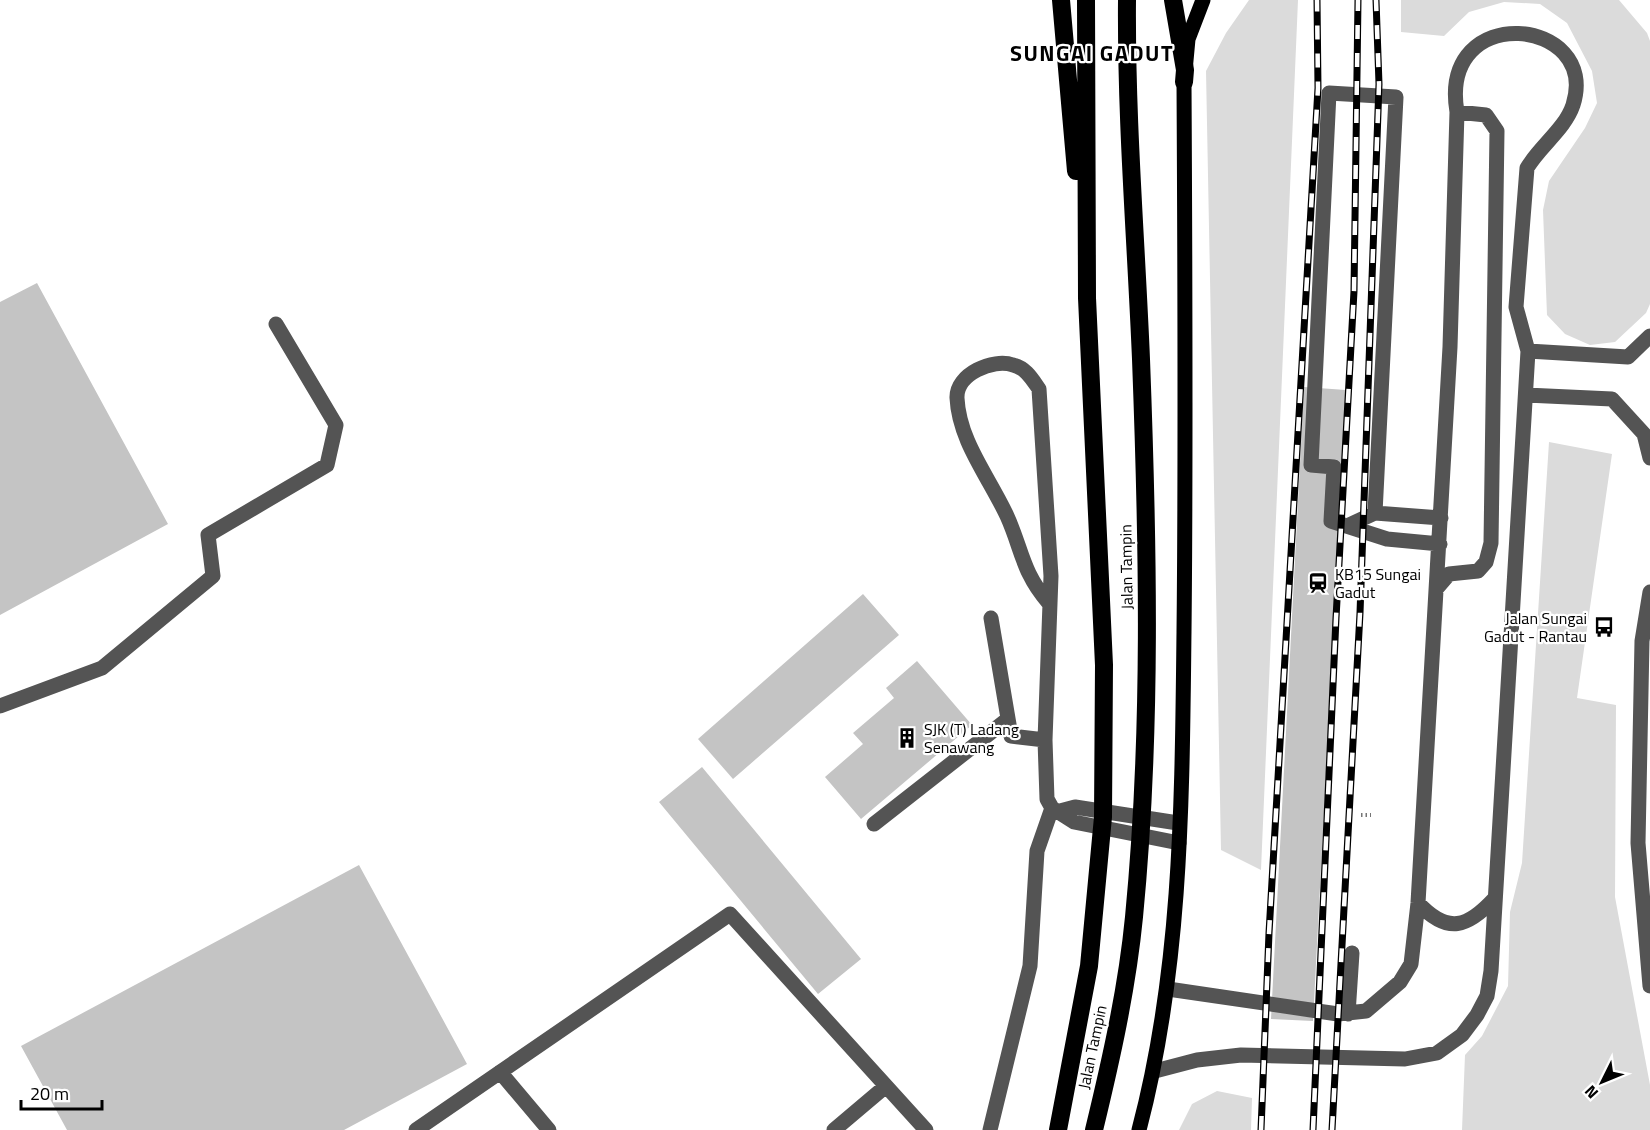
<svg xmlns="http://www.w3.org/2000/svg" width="1650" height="1130" font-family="'Titillium Web',sans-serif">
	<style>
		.green { fill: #dbdbdb }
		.building { fill: #c4c4c4 }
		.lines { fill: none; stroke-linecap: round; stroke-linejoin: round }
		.path { stroke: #767676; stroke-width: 4; stroke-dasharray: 1.5 3; stroke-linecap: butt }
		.minor { stroke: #545454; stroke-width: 15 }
		.major { stroke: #000; stroke-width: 15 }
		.highway { stroke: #000; stroke-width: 18 }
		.rail-casing { stroke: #000; stroke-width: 7 }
		.rail { stroke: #fff; stroke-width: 4.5; stroke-dasharray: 14; stroke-linecap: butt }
		.labels { text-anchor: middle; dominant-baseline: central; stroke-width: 4.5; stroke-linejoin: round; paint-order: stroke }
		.street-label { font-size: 16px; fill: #000; stroke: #fff }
		.poi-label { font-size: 16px; fill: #000; stroke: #fff; text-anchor: start }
		.district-label { font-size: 22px; font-weight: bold; letter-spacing: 1.5px; fill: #000; stroke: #fff }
	</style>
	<rect width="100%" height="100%" fill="#fff"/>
	<path class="green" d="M1249,0H1298L1261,870L1221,850L1206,71L1226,33Z
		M1401,0H1619L1647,33L1650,41V304L1646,313L1615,342L1590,345L1565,334L1547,315L1543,210L1549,181L1585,128L1597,103L1592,71L1567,23L1540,4L1504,2L1469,12L1444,36L1401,32Z
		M1549,442L1612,454L1577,698L1616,705L1615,897L1650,1085V1130H1462L1465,1055L1482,1036L1508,986L1510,912L1522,863Z
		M1217,1091L1252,1098L1251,1130H1179L1192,1104Z"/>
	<path class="building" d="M37,283L168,524L0,615V302Z
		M1304,387L1346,390L1313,1021L1271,1019Z
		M863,594L899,635L733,779L698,739Z
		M917,661L972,725L861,819L825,777L863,744L853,733L894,698L886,688Z
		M702,767L861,959L818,994L659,802Z
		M359,865L467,1064L344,1130H67L21,1046Z"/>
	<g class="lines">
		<path class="path" d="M1361,815H1371"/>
		<path class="minor" d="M1528,351L1628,357L1650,336
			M1526,395L1612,399L1644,434L1650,458
			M1375,513L1396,97L1329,93L1311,465L1334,467L1331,521L1387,539L1440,544
			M1349,525L1375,513L1441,518
			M1437,588L1449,574L1478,571L1486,562L1491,543L1497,131L1486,115L1457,112
			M1650,592L1642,641L1638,843L1650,986
			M1048,602C1022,572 1022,549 1007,516C989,477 959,441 957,398C956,374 993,358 1013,365C1026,368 1032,379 1039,389L1051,576L1045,740L1047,799L1052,808L1074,822L1179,843
			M991,618L1011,736L1045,740
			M0,706L102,668L213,576L208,535L327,465L336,425L276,324
			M1060,811L1075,807L1178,823
			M874,824L1008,719
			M1418,903C1448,935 1468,927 1494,899
			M1348,1014L1352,953
			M1155,1071L1197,1060L1241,1055L1405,1059L1437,1053L1462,1035L1477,1015L1487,996L1491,971L1528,351L1516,307L1527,168C1540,146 1565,129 1573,105C1601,17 1438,0 1457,112L1450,347L1418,903L1411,964L1400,982L1366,1011L1338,1014L1168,989
			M500,1072L549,1130
			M416,1130L730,914L926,1130
			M834,1130L886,1086
			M990,1130L1030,966L1037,851L1052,808"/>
		<path class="major" d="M1139,1130C1182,967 1182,799 1184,632C1186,448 1185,265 1184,82L1188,39L1203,0"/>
		<path class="highway" d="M1061,0L1076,171
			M1173,0L1185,70L1184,82
			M1058,1130L1089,966L1103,817L1104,665L1087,298L1086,0
			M1094,1130C1111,1060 1127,989 1134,917C1152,732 1148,544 1141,359C1136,239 1126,120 1127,0"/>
		<g class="rail-casing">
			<path id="rail" d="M1261,1130L1269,933L1318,88L1317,0
				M1313,1130L1336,618L1354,291L1358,0
				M1332,1130L1360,613L1379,84L1376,0"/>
		</g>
		<use href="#rail" class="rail"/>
	</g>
	<defs>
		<g id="station-bare" transform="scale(1.62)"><path d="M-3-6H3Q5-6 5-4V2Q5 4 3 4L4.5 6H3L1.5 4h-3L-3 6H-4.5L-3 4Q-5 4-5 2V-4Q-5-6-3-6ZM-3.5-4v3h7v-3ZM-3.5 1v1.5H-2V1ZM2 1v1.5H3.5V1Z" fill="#000" stroke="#fff" stroke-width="2.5" paint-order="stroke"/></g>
		<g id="bus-bare" transform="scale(1.62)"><path d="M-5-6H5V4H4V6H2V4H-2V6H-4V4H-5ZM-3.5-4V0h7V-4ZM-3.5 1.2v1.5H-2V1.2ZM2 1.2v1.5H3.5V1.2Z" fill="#000" stroke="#fff" stroke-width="2.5" paint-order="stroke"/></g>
		<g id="building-bare" transform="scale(1.62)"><path d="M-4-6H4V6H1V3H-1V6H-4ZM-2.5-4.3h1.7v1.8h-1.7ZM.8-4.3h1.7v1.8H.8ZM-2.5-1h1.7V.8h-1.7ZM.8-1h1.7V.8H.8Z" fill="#000" stroke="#fff" stroke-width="2.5" paint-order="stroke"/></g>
	</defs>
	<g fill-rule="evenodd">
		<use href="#station-bare" x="1318" y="583"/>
		<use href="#bus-bare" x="1604" y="627"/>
		<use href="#building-bare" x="907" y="738"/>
	</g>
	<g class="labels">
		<g class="street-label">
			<text transform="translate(1126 567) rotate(-91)">Jalan Tampin</text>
			<text transform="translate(1092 1047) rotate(-78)">Jalan Tampin</text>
		</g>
		<g class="poi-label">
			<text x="1335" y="574">KB15 Sungai<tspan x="1335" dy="18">Gadut</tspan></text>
			<text x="1587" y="618" text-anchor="end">Jalan Sungai<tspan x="1587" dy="18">Gadut - Rantau</tspan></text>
			<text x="924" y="729">SJK (T) Ladang<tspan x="924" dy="18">Senawang</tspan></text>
		</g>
		<g class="district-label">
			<text x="1092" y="53">SUNGAI GADUT</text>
		</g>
	</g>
	<g transform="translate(1602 1082) rotate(227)" stroke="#ffffff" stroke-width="4.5" paint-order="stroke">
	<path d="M0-4.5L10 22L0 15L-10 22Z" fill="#000000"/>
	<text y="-9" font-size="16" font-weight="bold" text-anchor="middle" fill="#000000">N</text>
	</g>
	<path d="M21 1100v9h81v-9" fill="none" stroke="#000000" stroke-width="3"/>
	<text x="30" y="1100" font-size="18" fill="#000000" stroke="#ffffff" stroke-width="4.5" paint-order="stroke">20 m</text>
</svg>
